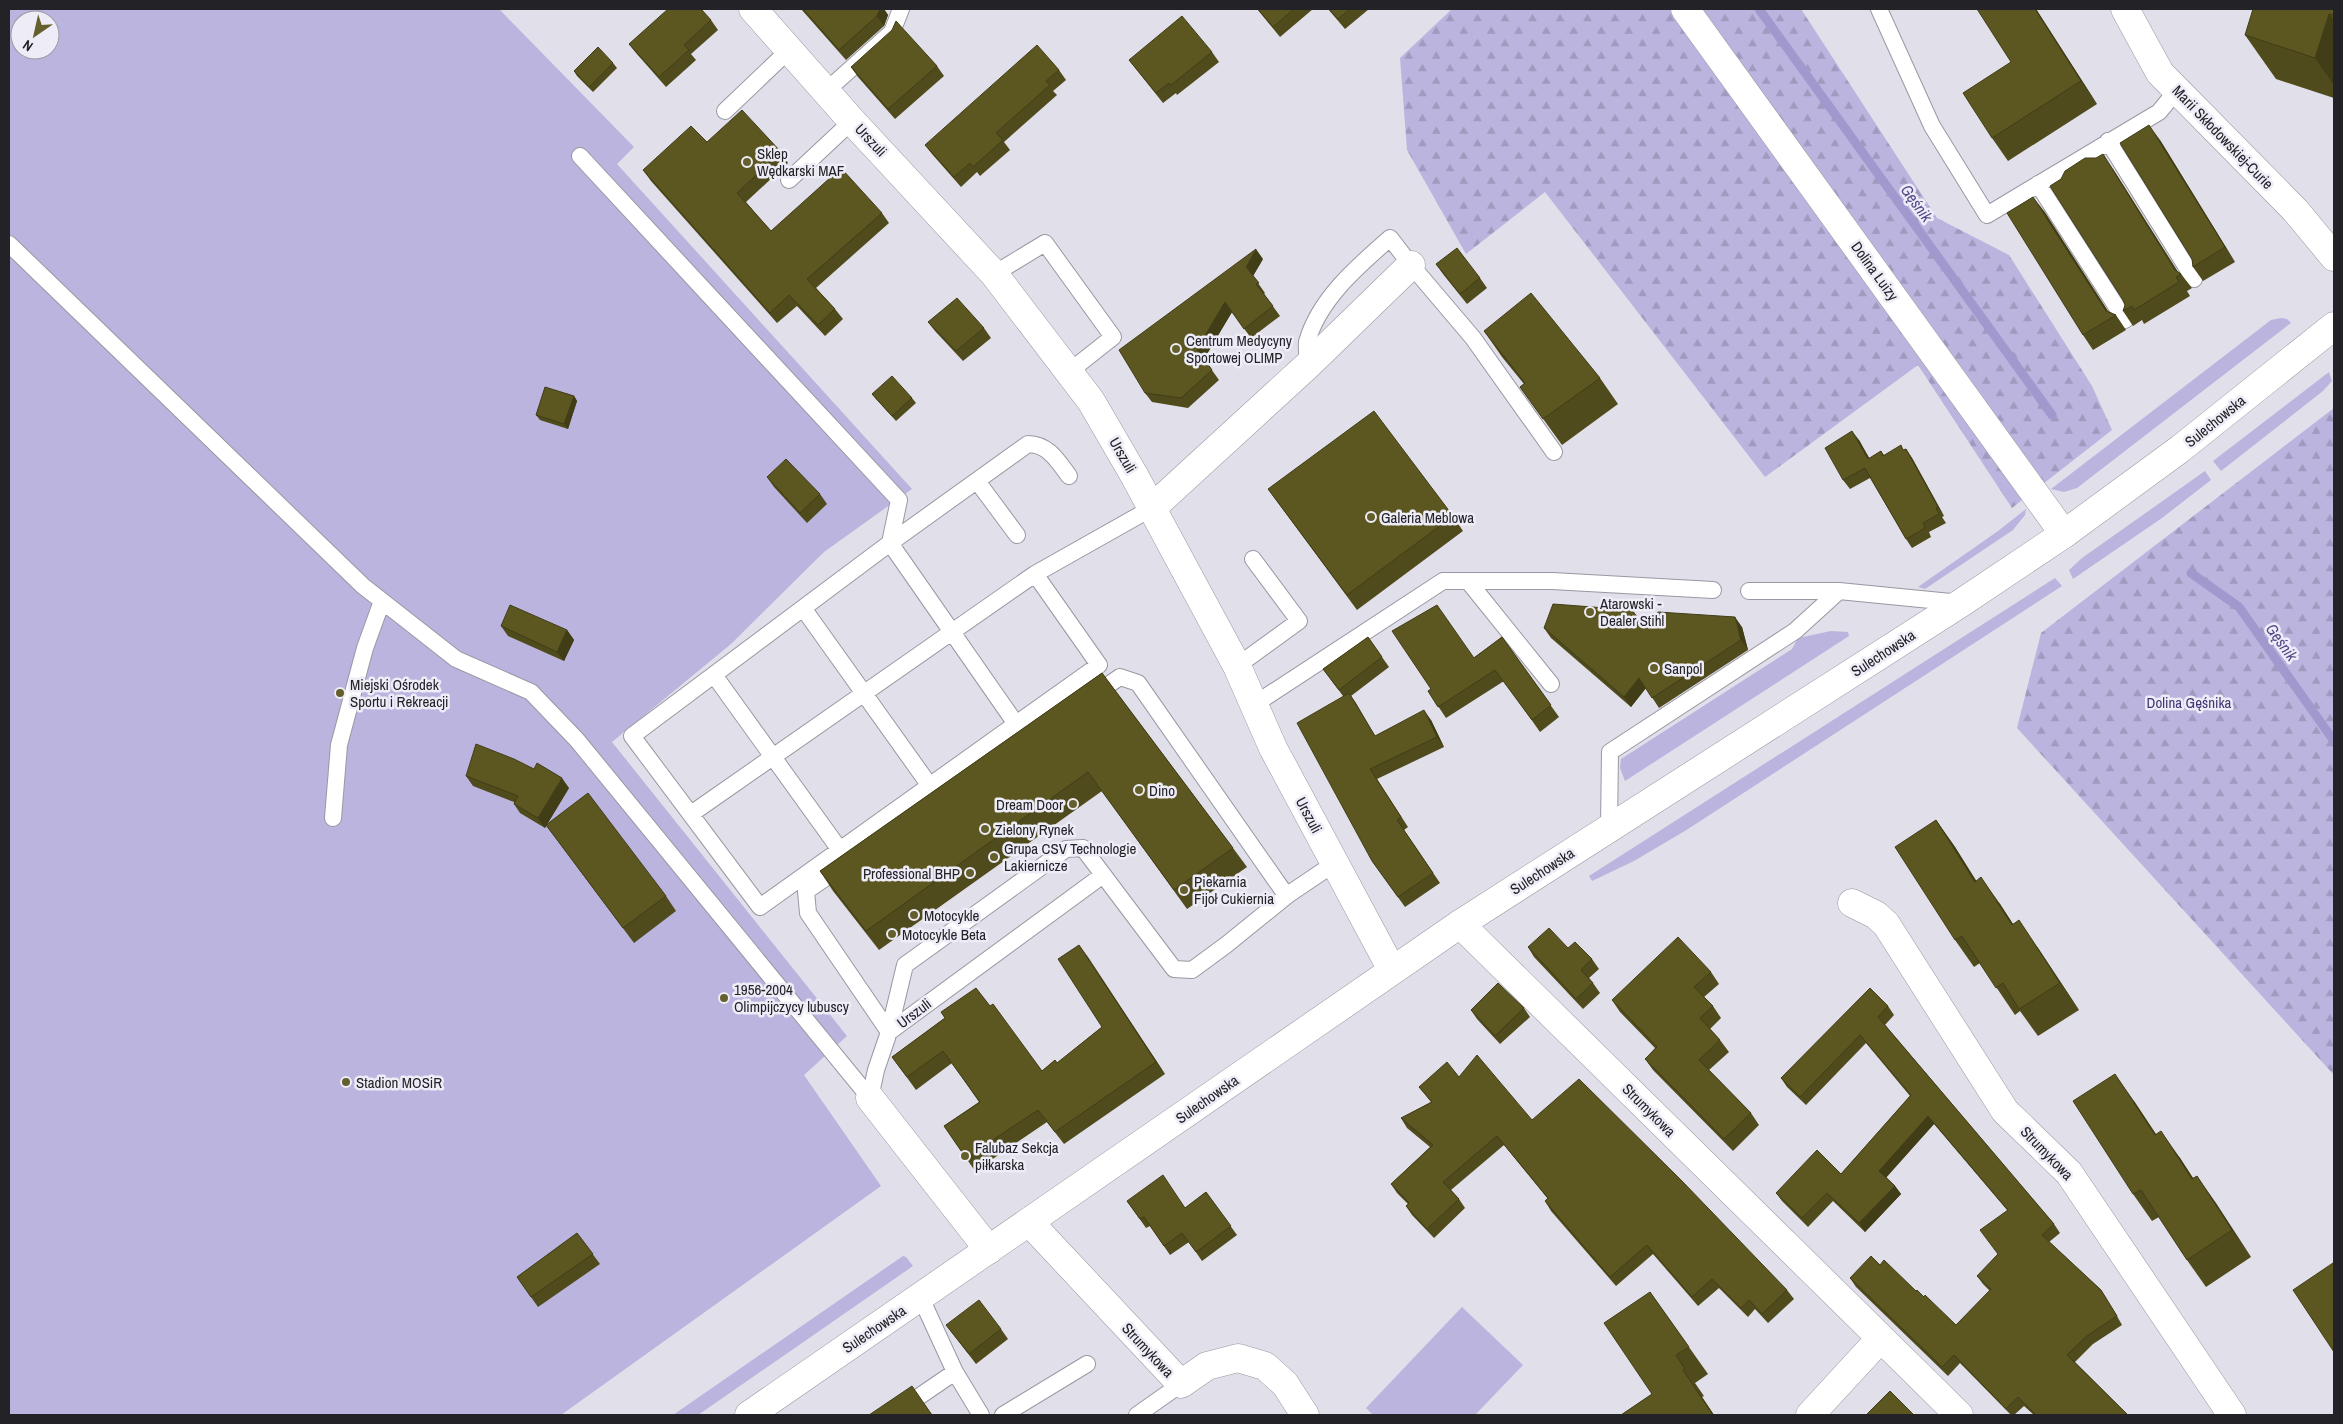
<svg xmlns="http://www.w3.org/2000/svg" width="2343" height="1424" font-family="'Archivo Narrow',sans-serif">
	<style>
		.grass { fill: #bab4df; fill-rule: evenodd }
		.forest { fill: url(#forest-firs) }
		.lines { fill: none; stroke-linecap: round; stroke-linejoin: round }
		.stream { stroke: #a199cd; stroke-width: 9 }
		.lane-casing { stroke: #9998a2; stroke-width: 18 }
		.street-casing { stroke: #9998a2; stroke-width: 29 }
		.secondary-casing { stroke: #9998a2; stroke-width: 29 }
		.lane { stroke: #fff; stroke-width: 16 }
		.street { stroke: #fff; stroke-width: 28 }
		.secondary { stroke: #fff; stroke-width: 28 }
		.wall { fill: #4f4b1c }
		.shaded-wall { fill: #403d17 }
		.building { fill: #5c5721; stroke: #403d17 }
		.poi-dot { fill: #645f2c; stroke: #edecf7; stroke-width: 2 }
		.labels { text-anchor: middle; dominant-baseline: central; stroke-width: 5; stroke-linejoin: round; paint-order: stroke }
		.street-label { font-size: 15px; fill: #232226; stroke: #edecf7 }
		.poi-label { font-size: 15px; fill: #232226; stroke: #edecf7; text-anchor: start }
		.park-label { font-size: 15px; fill: #443574; stroke: #edecf7 }
		.water-label { font-size: 16px; font-style: italic; fill: #554788; stroke: #edecf7 }
	</style>
	<defs>
		<pattern id="forest-firs" width="22" height="20" patternUnits="userSpaceOnUse" patternTransform="scale(1.25)"><rect width="22" height="20" fill="#bab4df"/><path d="M5 1l3.5 6h-7zM16 11l3.5 6h-7z" fill="#a09abf"/></pattern>
	</defs>
	<rect width="100%" height="100%" fill="#e0dfea"/>
	<path class="grass" d="M9,9H499L634,147L617,164L912,489L824,552L731,644L612,742L847,1036L804,1075L881,1186L561,1415H9ZM20,20H50V50H20Z
		M2281,318L2287,319L2291,323L2077,488L2064,492L2051,489L2271,320Z
		M2329,372L2332,381L2323,391L2221,471L2213,461Z
		M2205,471L2211,480L2162,518L2073,579L2069,570L2082,558Z
		M2026,509L2025,515L2013,530L1925,589L1918,587L1998,531Z
		M2055,578L2062,586L1688,829L1634,861L1592,881L1589,876Z
		M1831,631L1848,632L1849,636L1625,781L1620,768L1621,759L1792,649L1798,638Z
		M903,1256L906,1257L913,1266L698,1415H673Z
		M1462,1307L1523,1365L1475,1415H1373L1366,1408Z"/>
	<path class="forest" d="M1452,9H1801L1937,218L2009,255L2092,386L2112,430L2012,508L1918,365L1765,477L1545,192L1466,254L1407,150L1400,58Z
		M2334,408V1075L2017,728L2041,633Z"/>
	<g class="lines">
		<path class="stream" d="M1759,9L2052,415
			M2191,573L2239,607L2334,741"/>
		<g class="lane-casing">
			<path id="lane" d="M1879,9L1932,126L1987,215L2159,112L2177,90
				M826,91L892,32L901,9
				M725,111L789,50
				M2108,141L2194,279
				M580,156L899,500L890,543L1016,724L760,907L632,736L890,543L1028,444C1048,444 1058,461 1069,476
				M789,180L852,121
				M2038,184L2125,320
				M9,244L363,586L456,659L531,692L577,740L870,1098
				M994,274L1045,243L1113,337L1070,371
				M1308,365C1308,358 1306,349 1307,342C1319,299 1358,266 1390,238L1411,265L1473,338L1554,452
				M977,481L1017,535
				M1468,581L1551,684
				M1749,591H1839L1961,603
				M803,608L930,786
				M1237,666L1299,621L1253,559
				M714,675L840,850
				M1092,696L1120,677L1138,683L1286,895
				M1255,704L1443,581H1552L1713,590
				M1016,724L1099,665L1035,574
				M691,814L1035,574L1152,508
				M333,818L339,745L365,648L382,601
				M1609,828L1610,752L1795,631L1839,591
				M843,866L806,891L808,913L889,1032
				M889,1032L905,965L1066,849L1083,848L1174,969L1192,970L1226,945L1289,894L1335,863
				M870,1098L876,1070L889,1032L1103,875
				M921,1298L955,1372L981,1415
				M892,1415L955,1372
				M1003,1415L1087,1364
				M1137,1415L1181,1384"/>
		</g>
		<g class="street-casing">
			<path id="street" d="M753,9L852,121L994,274L1091,401L1134,475L1237,666L1273,748L1392,970
				M1685,9L2064,534
				M2125,9L2160,73L2295,210L2334,257
				M1152,508L1308,365L1411,265
				M1852,903L1876,915L1886,924L2005,1111L2069,1173L2232,1415
				M1460,924L1959,1415
				M870,1098L989,1250
				M1030,1223L1181,1384L1207,1366L1238,1358L1265,1366L1285,1384L1305,1415
				M1810,1415L1880,1339"/>
		</g>
		<g class="secondary-casing">
			<path id="secondary" d="M749,1415L1460,924L1961,603L2064,534L2180,449L2334,326"/>
		</g>
		<use href="#lane" class="lane"/>
		<use href="#street" class="street"/>
		<use href="#secondary" class="secondary"/>
	</g>
	<path class="wall" d="M801,9H884L888,15L884,26L846,60Z
		M1257,9H1313L1280,37Z
		M1328,9H1369L1345,29Z
		M2036,9L2097,104L2008,161L1992,138Z
		M2334,9V98L2276,79L2245,35Z
		M711,20L718,30L691,54L696,60L666,87L636,53L629,44Z
		M1212,52L1219,62L1177,95L1176,93L1163,103L1136,69L1129,60Z
		M613,63L617,68L593,92L577,76L574,71Z
		M937,66L944,76L895,119L858,77L851,67Z
		M1059,70L1066,80L1053,91L1057,95L1004,142L1010,150L980,176L977,172L961,187L932,154L925,145Z
		M2160,140L2235,262L2203,281L2193,267L2192,259Z
		M707,142L781,152L788,163L746,202L771,231L882,213L889,223L816,288L835,309L843,319L825,336L797,306L777,323L651,181L643,170Z
		M2113,169L2177,271L2181,274L2192,288L2187,291L2190,296L2144,324L2142,320L2133,326L2123,311L2125,305Z
		M2044,211L2108,311L2116,315L2126,330L2093,350L2083,335Z
		M1263,259L1253,276L1265,293L1264,294L1280,316L1251,338L1232,312L1204,359L1219,380L1188,408L1152,402L1145,393Z
		M1436,264L1480,278L1487,288L1467,304L1443,274Z
		M928,322L984,328L991,338L963,361L935,331Z
		M1484,331L1600,378L1618,404L1562,445L1520,387L1524,384L1502,357Z
		M872,394L912,398L916,403L896,421L876,399Z
		M574,396L577,401L568,429L540,420L536,415Z
		M1859,440L1869,459L1881,451L1884,455L1906,449L1912,458L1944,516L1942,517L1946,523L1929,532L1931,537L1912,548L1906,539L1870,478L1850,489L1843,480Z
		M767,477L820,494L827,504L807,523L774,487Z
		M1268,489L1453,516L1463,531L1357,610Z
		M1643,625L1742,627L1748,650L1659,708L1646,688L1631,707L1551,638L1544,628Z
		M501,626L567,630L574,640L564,661L508,636Z
		M1368,637L1389,667L1351,696L1375,736L1431,720L1444,747L1377,779L1408,827L1404,830L1440,883L1405,907L1372,861L1343,696L1323,669Z
		M1502,637L1559,717L1540,732L1504,681L1446,718L1428,691Z
		M1102,673L1233,848L1247,867L1187,909L1102,791L879,950L833,891L820,871Z
		M466,776L569,788L547,824L666,896L676,911L634,943L546,825L545,828L520,813L514,804V802L473,786Z
		M1936,820L1955,847L1976,881L2000,904L2013,924L2038,948L2079,1010L2038,1036L2020,1011L2015,1015L1980,963L1974,967L1955,940Z
		M1079,945L1165,1074L1064,1144L1047,1122L975,1171L944,1126L979,1102L952,1063L916,1090L892,1057L945,1018L1042,1071L1055,1060L1057,1063L1102,1027Z
		M1528,947L1568,948L1592,959L1599,969L1589,978L1593,983L1600,993L1583,1009L1534,957Z
		M1711,972L1719,984L1704,997L1713,1006L1721,1018L1710,1029L1720,1040L1729,1052L1709,1070L1751,1113L1759,1125L1733,1151L1653,1070L1645,1059L1655,1048L1620,1012L1612,1000Z
		M1888,1006L1894,1015L1885,1025L2054,1224L2060,1233L2049,1242L2101,1290L2122,1325L2093,1344L2075,1362L2128,1415H2034L2024,1406L2014,1415H2011L1960,1363L1948,1376L1856,1287L1850,1278L1880,1265L1924,1297L1956,1325L1990,1291L1983,1284L1977,1276L1998,1255L2007,1210L1934,1124L1886,1177L1895,1186L1901,1194L1865,1232L1833,1201L1808,1227L1782,1201L1776,1193L1841,1174L1910,1096L1866,1043L1806,1105L1787,1087L1781,1078Z
		M1524,1008L1530,1017L1500,1044L1477,1019L1471,1010Z
		M1459,1077L1532,1120L1787,1290L1794,1299L1768,1323L1755,1309L1748,1317L1719,1288L1698,1306L1653,1254L1616,1286L1551,1211L1545,1201L1548,1199L1504,1145L1451,1190L1459,1199L1465,1208L1434,1238L1412,1215L1406,1206L1408,1204L1397,1193L1391,1184L1430,1147L1407,1128L1401,1118L1431,1102L1419,1087Z
		M2134,1101L2156,1134L2180,1158L2193,1178L2197,1176L2251,1257L2206,1287L2187,1260L2159,1217L2152,1221L2133,1194Z
		M1206,1192L1237,1235L1202,1261L1189,1242L1170,1255L1150,1226L1146,1228L1127,1201L1185,1208Z
		M577,1233L600,1264L538,1307L517,1277Z
		M1650,1292L1708,1374L1695,1383L1704,1396L1702,1397L1714,1415H1621L1652,1394Z
		M946,1325L1001,1329L1008,1339L976,1364Z"/>
	<path class="shaded-wall" d="M880,9H884L888,15L884,26L877,16Z
		M2035,9H2036L2097,104L2081,81Z
		M2329,14L2334,21V85L2315,58Z
		M2149,125L2160,140L2235,262L2225,247Z
		M2103,154L2113,169L2180,275H2179Z
		M2033,197L2044,211L2112,318H2111Z
		M1256,249L1263,259L1253,276L1246,267Z
		M1225,302L1232,312L1204,359L1197,349Z
		M574,396L577,401L568,429L564,424Z
		M1852,431L1859,440L1875,468L1868,459Z
		M1906,449L1912,458L1944,516L1938,507Z
		M1735,617L1742,627L1748,650L1741,640Z
		M567,630L574,640L564,661L557,652Z
		M1639,678L1646,688L1631,707L1624,697Z
		M1349,693L1356,703L1381,746L1375,736Z
		M1424,710L1431,720L1444,747L1437,737Z
		M562,778L569,788L545,828L538,818Z
		M1936,820L1955,847L1994,909L1975,882Z
		M1981,877L2000,904L2031,952L2012,925Z
		M2019,920L2038,948L2079,1010L2060,983Z
		M1079,945L1088,957L1165,1074L1156,1062Z
		M2115,1074L2134,1101L2174,1162L2155,1135Z
		M1928,1116L1934,1124L1885,1179L1879,1171Z
		M2161,1131L2180,1158L2211,1206L2192,1179Z
		M2197,1176L2216,1203L2251,1257L2232,1230Z
		M1895,1186L1901,1194L1865,1232L1859,1223Z
		M2101,1290L2106,1299L2122,1325L2117,1316Z
		M1683,1370L1702,1397L1714,1415H1713Z"/>
	<path class="building" d="M668,9H701L711,20L684,45L689,50L659,77L629,44Z
		M803,9H880L877,16L839,50Z
		M1258,9H1294L1273,27Z
		M1329,9H1350L1338,19Z
		M1977,9H2035L2081,81L1992,138L1963,93L2011,62Z
		M2253,9H2334V15L2329,14L2315,58L2245,35Z
		M1182,16L1212,52L1171,85L1169,83L1156,93L1129,60Z
		M896,21L937,66L888,109L851,67L892,30Z
		M1037,45L1059,70L1046,81L1050,85L996,133L1003,140L973,167L970,163L954,177L925,145Z
		M598,47L613,63L589,87L574,71Z
		M742,110L781,152L737,193L771,231L841,168L882,213L807,279L835,309L818,325L789,295L770,313L643,170L691,126L707,142Z
		M2149,125L2225,247L2193,267L2192,259L2120,143Z
		M2103,154L2175,270L2181,274L2176,277L2179,282L2134,310L2132,306L2123,311L2125,305L2123,300L2050,186L2061,179L2065,171L2085,158H2096Z
		M2033,197L2106,311L2116,315L2083,335L2007,213Z
		M1457,248L1480,278L1460,294L1436,264Z
		M1256,249L1246,267L1259,283L1256,284L1273,306L1244,329L1225,302L1197,349L1212,370L1181,398L1145,393L1119,350Z
		M1531,293L1600,378L1543,419L1520,387L1525,383L1484,331Z
		M957,298L984,328L956,351L928,322Z
		M892,376L912,398L892,416L872,394Z
		M545,387L574,396L564,424L536,415Z
		M1374,411L1453,516L1347,595L1268,489Z
		M1852,431L1868,459L1881,451L1883,456L1901,445L1903,450L1906,449L1938,507L1936,508L1939,514L1923,523L1925,528L1906,539L1865,468L1843,480L1825,448Z
		M786,459L820,494L800,513L767,477Z
		M1553,604L1632,610L1643,625L1658,612L1735,617L1741,640L1652,698L1639,678L1624,697L1544,628Z
		M510,605L567,630L557,652L501,626Z
		M1437,605L1474,658L1502,637L1551,705L1532,720L1495,670L1438,707L1428,691L1431,689L1392,631Z
		M1368,637L1382,657L1339,690L1323,669Z
		M1102,673L1233,848L1174,890L1088,772L866,931L820,871Z
		M1349,693L1375,736L1424,710L1437,737L1370,769L1401,817L1397,820L1433,873L1398,897L1372,861L1297,723Z
		M476,744L514,759L534,769L537,763L562,778L538,818L514,804L518,796L466,776Z
		M588,793L666,896L623,928L546,825Z
		M1936,820L1975,882L1981,877L2012,925L2019,920L2060,983L2019,1009L2003,983L1996,988L1962,936L1955,940L1895,847Z
		M1549,928L1568,948L1575,942L1592,959L1581,970L1593,983L1576,999L1528,947Z
		M1678,937L1711,972L1694,987L1713,1006L1700,1018L1720,1040L1699,1060L1751,1113L1724,1139L1645,1059L1657,1047L1612,1000Z
		M1079,945L1156,1062L1055,1132L1038,1110L966,1158L944,1126L980,1102L943,1051L907,1077L892,1057L945,1018L941,1012L976,988L990,1006L993,1004L1042,1071L1055,1060L1057,1063L1102,1027L1058,959Z
		M1498,983L1524,1008L1495,1036L1471,1010Z
		M1870,988L1888,1006L1878,1017L2054,1224L2042,1235L2101,1290L2117,1316L2087,1336L2067,1355L2128,1415H2036L2018,1397L2006,1409L1954,1355L1942,1367L1850,1278L1871,1256L1880,1265L1884,1260L1916,1291L1917,1290L1924,1297L1925,1295L1956,1325L1991,1289L1977,1276L1998,1254L1980,1230L2008,1210L1928,1116L1879,1171L1895,1186L1859,1223L1827,1193L1802,1218L1776,1193L1817,1150L1841,1174L1911,1095L1860,1035L1800,1097L1781,1078Z
		M1477,1055L1532,1120L1579,1079L1681,1180L1787,1290L1762,1314L1749,1300L1741,1308L1712,1279L1692,1297L1647,1245L1610,1277L1545,1201L1548,1198L1497,1136L1443,1182L1459,1199L1427,1229L1406,1206L1409,1203L1391,1184L1433,1145L1401,1118L1432,1102L1419,1087L1447,1062L1459,1077Z
		M2115,1074L2155,1135L2161,1131L2192,1179L2197,1176L2232,1230L2187,1260L2141,1190L2133,1194L2073,1101Z
		M1163,1175L1185,1208L1206,1192L1231,1226L1196,1252L1182,1233L1164,1246L1144,1217L1140,1219L1127,1201Z
		M577,1233L593,1254L531,1297L517,1277Z
		M2333,1263L2334,1264V1352L2293,1290Z
		M1650,1292L1689,1347L1676,1355L1685,1369L1683,1370L1713,1415H1621L1652,1394L1604,1323Z
		M979,1300L1001,1329L969,1354L946,1325Z
		M912,1386L932,1415H869Z
		M1890,1391L1914,1415H1866Z"/>
	<g class="poi-dot">
		<circle cx="747" cy="162" r="5"/>
		<circle cx="1176" cy="349" r="5"/>
		<circle cx="1371" cy="517" r="5"/>
		<circle cx="1590" cy="612" r="5"/>
		<circle cx="1654" cy="668" r="5"/>
		<circle cx="340" cy="693" r="5"/>
		<circle cx="1139" cy="790" r="5"/>
		<circle cx="1073" cy="804" r="5"/>
		<circle cx="985" cy="829" r="5"/>
		<circle cx="994" cy="857" r="5"/>
		<circle cx="970" cy="873" r="5"/>
		<circle cx="1184" cy="890" r="5"/>
		<circle cx="914" cy="915" r="5"/>
		<circle cx="892" cy="934" r="5"/>
		<circle cx="724" cy="998" r="5"/>
		<circle cx="346" cy="1082" r="5"/>
		<circle cx="965" cy="1156" r="5"/>
	</g>
	<g class="labels">
		<g class="street-label">
			<text transform="translate(2223 137) rotate(46)">Marii Skłodowskiej-Curie</text>
			<text transform="translate(871 140) rotate(47)">Urszuli</text>
			<text transform="translate(1875 271) rotate(54)">Dolina Luizy</text>
			<text transform="translate(2215 421) rotate(-39)">Sulechowska</text>
			<text transform="translate(1123 455) rotate(60)">Urszuli</text>
			<text transform="translate(1883 653) rotate(-33)">Sulechowska</text>
			<text transform="translate(1309 815) rotate(62)">Urszuli</text>
			<text transform="translate(1542 871) rotate(-33)">Sulechowska</text>
			<text transform="translate(914 1013) rotate(-37)">Urszuli</text>
			<text transform="translate(1207 1099) rotate(-35)">Sulechowska</text>
			<text transform="translate(1649 1110) rotate(45)">Strumykowa</text>
			<text transform="translate(2047 1153) rotate(46)">Strumykowa</text>
			<text transform="translate(874 1329) rotate(-34)">Sulechowska</text>
			<text transform="translate(1148 1350) rotate(47)">Strumykowa</text>
		</g>
		<g class="poi-label">
			<text x="757" y="153">Sklep<tspan x="757" dy="17">Wędkarski MAF</tspan></text>
			<text x="1186" y="340">Centrum Medycyny<tspan x="1186" dy="17">Sportowej OLIMP</tspan></text>
			<text x="1381" y="517">Galeria Meblowa</text>
			<text x="1600" y="603">Atarowski -<tspan x="1600" dy="17">Dealer Stihl</tspan></text>
			<text x="1664" y="668">Sanpol</text>
			<text x="350" y="684">Miejski Ośrodek<tspan x="350" dy="17">Sportu i Rekreacji</tspan></text>
			<text x="1149" y="790">Dino</text>
			<text x="1063" y="804" text-anchor="end">Dream Door</text>
			<text x="995" y="829">Zielony Rynek</text>
			<text x="1004" y="848">Grupa CSV Technologie<tspan x="1004" dy="17">Lakiernicze</tspan></text>
			<text x="960" y="873" text-anchor="end">Professional BHP</text>
			<text x="1194" y="881">Piekarnia<tspan x="1194" dy="17">Fijoł Cukiernia</tspan></text>
			<text x="924" y="915">Motocykle</text>
			<text x="902" y="934">Motocykle Beta</text>
			<text x="734" y="989">1956-2004<tspan x="734" dy="17">Olimpijczycy lubuscy</tspan></text>
			<text x="356" y="1082">Stadion MOSiR</text>
			<text x="975" y="1147">Falubaz Sekcja<tspan x="975" dy="17">piłkarska</tspan></text>
		</g>
		<g class="park-label">
			<text x="2189" y="702">Dolina Gęśnika</text>
		</g>
		<g class="water-label">
			<text transform="translate(1917 203) rotate(54)">Gęśnik</text>
			<text transform="translate(2282 642) rotate(54)">Gęśnik</text>
		</g>
	</g>
	<rect width="2343" height="1424" fill="none" stroke="#232226" stroke-width="20"/>
	<g transform="translate(35 35) rotate(214)"><circle r="24" fill="#edecf7" stroke="#9c9ba3"/>
	<path d="M0-4L9 19L0 12L-9 19Z" fill="#645f2c"/>
	<text y="-8" font-size="14" font-weight="bold" text-anchor="middle" fill="#232226">N</text>
	</g>
</svg>
